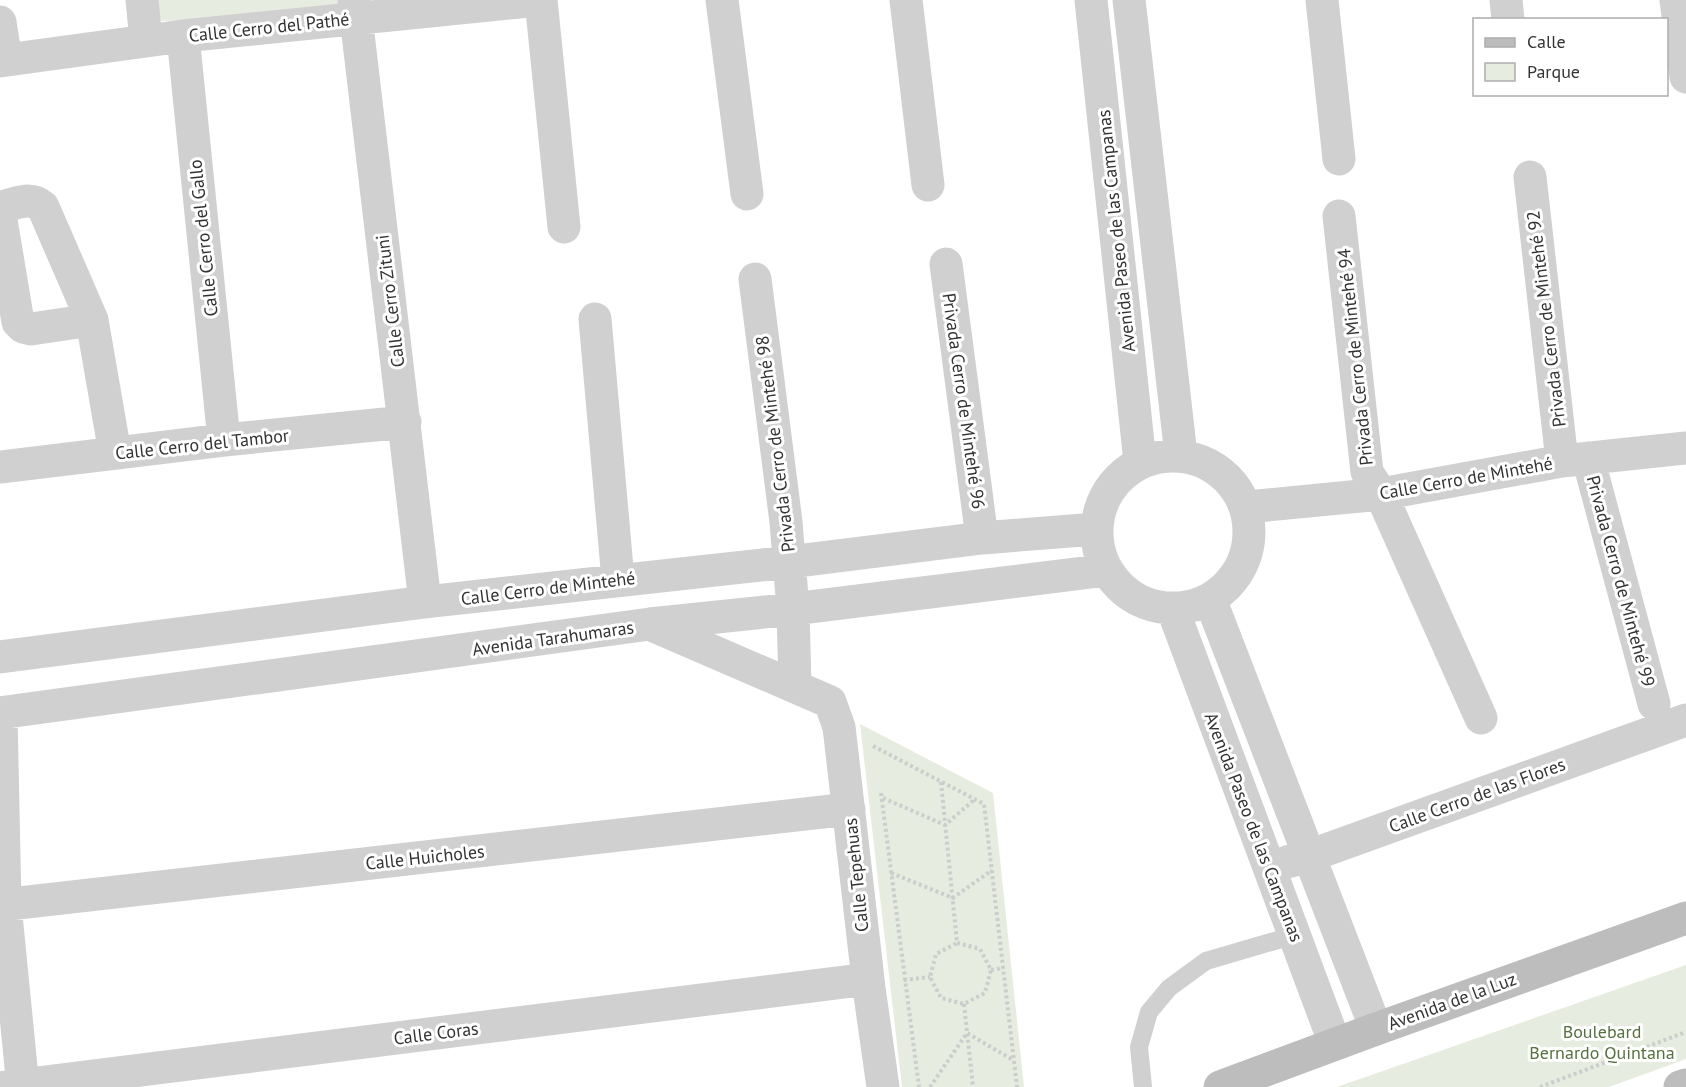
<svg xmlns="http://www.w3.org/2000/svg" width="1686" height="1087" font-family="'PT Sans',sans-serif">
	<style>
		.green { fill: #e6ecdf }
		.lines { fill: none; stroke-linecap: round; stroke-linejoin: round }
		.path { stroke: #cdcdcd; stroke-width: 4; stroke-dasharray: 3 3; stroke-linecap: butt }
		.service { stroke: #d0d0d0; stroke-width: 18 }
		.minor { stroke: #d0d0d0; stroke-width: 33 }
		.secondary { stroke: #bdbdbd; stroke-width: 33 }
		.labels { text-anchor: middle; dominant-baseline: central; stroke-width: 6; stroke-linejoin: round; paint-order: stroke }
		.street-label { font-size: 18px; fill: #333; stroke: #fff }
		.park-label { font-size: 18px; fill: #56703f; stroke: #fff }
	</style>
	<rect width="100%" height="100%" fill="#fff"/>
	<path class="green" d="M152,0H344L345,4L203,20L155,21Z
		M860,724L993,793L1024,1087H902Z
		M1686,965V1059L1609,1087H1337Z"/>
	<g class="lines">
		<path class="path" d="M873,746L984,804L1017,1087
			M941,782L957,943
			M881,793L919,1087
			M883,798L945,825L975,799
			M891,873L953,898L992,870
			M957,943L980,949L991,970L985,993L964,1004L941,998L930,977L936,954Z
			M991,970L1003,968
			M904,980L930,977
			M964,1004L973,1087
			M930,1087L967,1033L1013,1060
			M1540,1087L1686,1032"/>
		<path class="service" d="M1143,1087L1139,1047L1149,1012L1169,988L1206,961L1295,935"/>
		<path class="minor" d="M142,0L146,41
			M354,0L425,602
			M541,0L564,227
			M722,0L747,194
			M906,0L928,185
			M1091,0L1140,462
			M1129,0L1181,455
			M1322,0L1339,159
			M1506,0L1508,20
			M1676,0L1686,77
			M0,22L6,60
			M183,36L224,440
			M0,61L183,36L539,0
			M1530,177L1562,461
			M1339,216L1367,472L1381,494L1481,718
			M946,264L982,538
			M755,279L786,522L793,609L795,687
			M595,319L618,580
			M92,320L31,329L23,327L18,322L0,214L5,206C18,203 31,196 43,207L92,320L115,453
			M1097 532a76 76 0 1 1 152 0a76 76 0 1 1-152 0Z
			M1588,458L1654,704
			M0,467L224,440L405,422
			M1247,507L1381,494L1562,461L1686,448
			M1210,599L1376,1029
			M1173,610L1335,1044
			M652,625L830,702L839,727L869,988L883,1087
			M0,657L425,602L789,562L982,538L1096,529
			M0,713L650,624L793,609L1107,570
			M1,713L5,905L23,1087
			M1287,862L1309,856L1686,720
			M0,905L849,809
			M5,1087L868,979"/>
		<path class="secondary" d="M1220,1087L1376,1029L1686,918
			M1680,1087L1686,1085"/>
	</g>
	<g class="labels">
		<g class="street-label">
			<text transform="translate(269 27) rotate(-6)">Calle Cerro del Pathé</text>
			<text transform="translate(1116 231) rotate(-96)">Avenida Paseo de las Campanas</text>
			<text transform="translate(203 238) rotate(-96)">Calle Cerro del Gallo</text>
			<text transform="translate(390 301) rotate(-97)">Calle Cerro Zituni</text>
			<text transform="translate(1546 319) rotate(-97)">Privada Cerro de Mintehé 92</text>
			<text transform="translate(1355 357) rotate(-96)">Privada Cerro de Mintehé 94</text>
			<text transform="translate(964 401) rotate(82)">Privada Cerro de Mintehé 96</text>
			<text transform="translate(202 444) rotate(-6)">Calle Cerro del Tambor</text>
			<text transform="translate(775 444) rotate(-97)">Privada Cerro de Mintehé 98</text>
			<text transform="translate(1466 478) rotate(-10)">Calle Cerro de Mintehé</text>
			<text transform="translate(1621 581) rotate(75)">Privada Cerro de Mintehé 99</text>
			<text transform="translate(548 588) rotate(-7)">Calle Cerro de Mintehé</text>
			<text transform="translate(553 638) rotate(-8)">Avenida Tarahumaras</text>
			<text transform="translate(1477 795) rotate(-20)">Calle Cerro de las Flores</text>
			<text transform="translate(1254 827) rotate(69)">Avenida Paseo de las Campanas</text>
			<text transform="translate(425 857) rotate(-6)">Calle Huicholes</text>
			<text transform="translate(856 875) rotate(-96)">Calle Tepehuas</text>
			<text transform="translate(1452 1001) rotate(-20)">Avenida de la Luz</text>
			<text transform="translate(436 1033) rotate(-7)">Calle Coras</text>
		</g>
		<g class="park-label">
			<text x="1602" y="1031">Boulebard<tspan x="1602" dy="21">Bernardo Quintana</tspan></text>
		</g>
	</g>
	<rect x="1473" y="18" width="195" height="78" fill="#ffffff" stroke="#adadad" stroke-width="1.5"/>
	<rect x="1485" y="38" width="30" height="9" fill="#bdbdbd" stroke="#adadad" stroke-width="1.5"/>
	<text x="1527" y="48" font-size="18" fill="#333333">Calle</text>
	<rect x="1485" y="63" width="30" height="18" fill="#e6ecdf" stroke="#adadad" stroke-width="1.5"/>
	<text x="1527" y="78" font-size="18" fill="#333333">Parque</text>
</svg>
